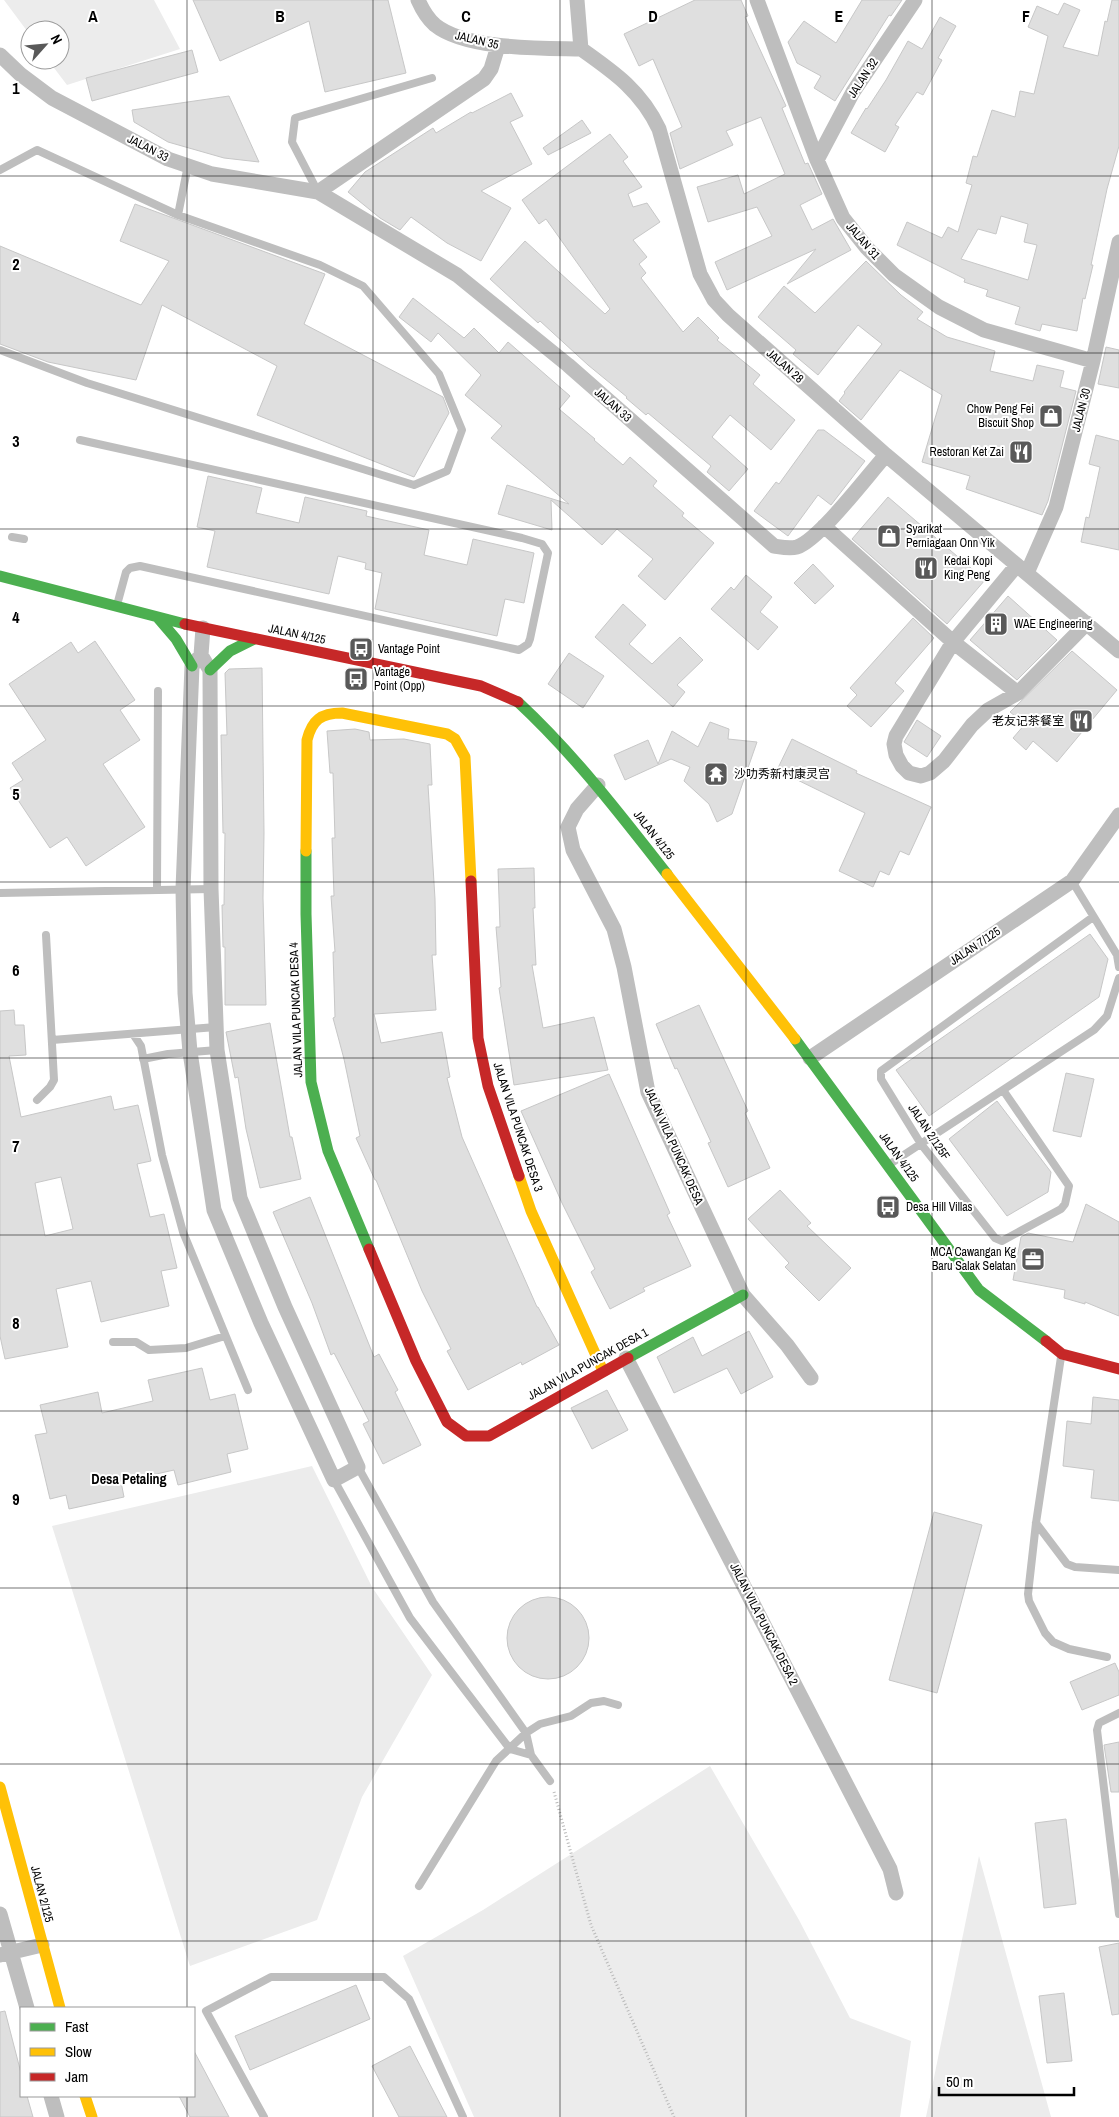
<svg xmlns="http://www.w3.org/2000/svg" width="1119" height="2117" font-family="'Archivo Narrow','Noto Sans SC',sans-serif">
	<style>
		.green { fill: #ececec }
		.building { fill: #dfdfdf; stroke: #c7c7c7; fill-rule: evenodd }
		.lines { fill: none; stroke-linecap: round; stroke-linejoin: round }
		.path { stroke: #b9b9b9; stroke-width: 3; stroke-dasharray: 1 2.5; stroke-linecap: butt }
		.lane { stroke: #bebebe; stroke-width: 8 }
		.street { stroke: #bebebe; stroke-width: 15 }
		.fast { stroke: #4caf50; stroke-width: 11 }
		.slow { stroke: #ffc107; stroke-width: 11 }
		.jam { stroke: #c62828; stroke-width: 11 }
		.grid { fill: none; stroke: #000; stroke-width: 1; stroke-opacity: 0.55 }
		.labels { text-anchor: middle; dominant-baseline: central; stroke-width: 4; stroke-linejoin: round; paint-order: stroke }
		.street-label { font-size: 12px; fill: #000; stroke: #fff }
		.poi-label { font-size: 12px; fill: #000; stroke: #fff; text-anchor: start }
		.neighbourhood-label { font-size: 14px; font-weight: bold; fill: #000; stroke: #fff }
		.grid-label { font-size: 16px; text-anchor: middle; font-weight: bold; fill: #000; stroke: #fff; stroke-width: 4; stroke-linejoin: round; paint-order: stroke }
	</style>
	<rect width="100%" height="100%" fill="#fff"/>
	<path class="green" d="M4,0H154L180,49L67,85L48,60H60V30H30V35Z
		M312,1466L372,1587L432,1675L362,1797L317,1920L190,1966L52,1526Z
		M710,1766L799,1920L850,2018L911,2041L900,2117H474L403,1956L483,1910Z
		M979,1856L1051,2117H926Z"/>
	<path class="building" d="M193,0H388L406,73L325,92L309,21L220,61Z
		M695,0H741L748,16L745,17L786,106L782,108L805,164L808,163L822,194L800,205L812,230L833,219L851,250L787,284L816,249L727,290L715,262L772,236L757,207L708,222L697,187L738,175L744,194L785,174L761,117L726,131L733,145L680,169L670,133L682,127L653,59L639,66L624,34Z
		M862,0H902L891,16L889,15L835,101L814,88L821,76L797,63L788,42L804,21L836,43Z
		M1112,0H1119V146L1107,189L1091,265H1093L1085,299L1083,298L1077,331L1042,324L1040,331L1015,324L1020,307L986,296L988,290L964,282L965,279L897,245L907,222L942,238L948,227L958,232L972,185L966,183L973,156L977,157L992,110L1015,117L1020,91L1034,94L1048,36L1028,27L1037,6L1058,15L1064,3L1080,10L1063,47L1098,56L1105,21L1107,22ZM1001,216L1028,224L1024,242L1037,245L1028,280L961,259L978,229L996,234Z
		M940,17L956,26L938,58L942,60L923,95L917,92L895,125L899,127L885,152L851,133L866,108L867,109L886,80L908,41L922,49Z
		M192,50L198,72L92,101L86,78Z
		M511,93L523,116L510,122L532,164L481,191L511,208L481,261L447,243L411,217L400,230L380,218L348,192L365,172L433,128L436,133L471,112L472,113Z
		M229,96L259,162L224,158L168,142L134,122L132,110Z
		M582,120L591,133L548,155L543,148Z
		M610,134L628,157L623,161L642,187L628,194L633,207L647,203L660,222L633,240L647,257L639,264L646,273L641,278L683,332L698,317L719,338L717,340L760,375L753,384L795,420L771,450L730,415L712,437L748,469L729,491L707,472L711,466L648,413L646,415L626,398L627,397L588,365L540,321L538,323L490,279L525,241L605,314L610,309L546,219L539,224L522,200Z
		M135,204L325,274L304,324L443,397L449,413L414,477L257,415L277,366L162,305L136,380L48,362L0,344V246L141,305L169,261L120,241Z
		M866,261L901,295L923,312L917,319L947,337L995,351L990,371L1033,381L1037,365L1064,371L1060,387L1076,391L1048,501L1042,515L966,489L970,476L922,462L942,395L900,370L861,420L839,401L845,393L844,392L882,344L858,325L818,375L793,354L796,350L758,317L784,286L815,313Z
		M413,298L464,338L474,328L499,353L508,342L570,396L559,409L595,439L594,440L623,465L630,457L657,481L653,486L684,513L682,516L714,543L665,600L638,576L653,559L617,529L602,545L551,500L552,530L498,514L507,485L569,504L491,438L502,426L465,395L481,375L438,333L431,342L399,317Z
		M1106,347L1119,350V388L1098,384Z
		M818,430H824L865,461L831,505L818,495L788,536L754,511L776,482L779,484Z
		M1096,435L1119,441V550L1081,542L1086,517L1089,518L1100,467L1089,464Z
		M208,476L262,488L256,513L299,523L305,497L367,511L366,516L429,530L424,555L467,565L473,539L534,553L524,603L505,599L497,636L375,609L382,573L365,569L366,563L338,556L329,594L207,567L215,531L197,527Z
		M888,497L985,580L947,624L852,539Z
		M813,564L834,586L815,604L794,583Z
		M746,575L772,597L760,612L778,627L758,650L711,609L731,587L734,590Z
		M1008,596L1057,640L1017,680L970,640Z
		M623,604L646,625L629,644L652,664L680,637L703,660L677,685L685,692L673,707L595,637Z
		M913,618L934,638L895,683L904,691L871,727L847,706L857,695L850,688Z
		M95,641L135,700L120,710L140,740L103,764L145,827L86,866L67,837L50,848L10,788L23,780L12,763L46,740L9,684L71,642L78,653Z
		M1072,651L1117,690L1057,762L1033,741L1026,750L1013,738L1025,724L1010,712Z
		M569,653L604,676L583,708L548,684Z
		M262,668L264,833L263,898L266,1005H225V947H223L222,905H224L225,833H223L221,735H227L225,673L229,669Z
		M917,720L941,736L927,757L904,742Z
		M710,722L729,729L728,739L757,742L732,814L717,822L709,804L684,781L690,767L671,759L625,780L614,755L648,740L658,764L672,731L698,747Z
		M355,729L369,732L370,740L404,739L430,744L432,785H428L435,899L436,955H432L436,1010L374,1014L381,1043L442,1032L450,1077L447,1078L462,1137L537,1307H538L559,1345L522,1365L521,1362L468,1390L447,1351L451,1349L422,1291L376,1180H375L356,1138L360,1136L344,1059L333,1018L335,1017L333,952H335L331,896H334L332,838H335L333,773H330L327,731Z
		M792,739L857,771L856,773L931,807L909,855L900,851L889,875L880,871L873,887L839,871L865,813L777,770Z
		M534,868L535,908H533L536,965H532L543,1028L594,1017L608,1070L514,1085L499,988L501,987L496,927H500L498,869Z
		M1090,934L1108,959L1099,997L929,1116L896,1070Z
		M699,1005L748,1111L745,1113L770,1168L728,1187L708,1143L711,1142L677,1068L675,1069L656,1024Z
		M14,1010L15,1025H24L26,1055L9,1056L21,1117L111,1096L114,1110L138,1105L151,1161L137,1164L150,1217L164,1214L177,1268L161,1271L169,1306L101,1322L91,1281L56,1289L68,1347L5,1359L0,1336V1011ZM61,1177L73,1229L45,1236L35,1183Z
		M270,1023L290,1137H292L301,1179L260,1188L246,1129L238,1077L235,1078L226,1032Z
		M1066,1073L1094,1079L1081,1137L1053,1131Z
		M609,1074L670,1213L667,1215L691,1266L643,1288L645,1291L610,1309L591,1272L595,1269L562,1203L521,1111Z
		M997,1101L1051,1172L1048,1192L1007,1216L949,1139Z
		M780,1190L811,1223L807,1226L851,1268L819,1301L785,1267L789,1263L748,1219Z
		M310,1197L374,1357L379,1354L398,1390L395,1392L421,1445L383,1464L363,1424L369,1421L334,1353L331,1355L312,1303L273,1212Z
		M1086,1204L1119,1222V1316L1085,1302V1304L1064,1298L1065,1290L1013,1280L1021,1237L1028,1233L1073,1242Z
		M749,1331L773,1377L741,1394L727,1368L674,1393L657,1357L693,1337L702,1356Z
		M202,1368L210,1400L235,1394L248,1449L227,1454L231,1472L178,1485L174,1470L121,1482L124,1497L69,1509L66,1495L50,1499L35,1435L47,1433L40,1405L98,1392L102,1413L153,1401L148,1380Z
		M607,1390L628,1430L592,1449L571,1408Z
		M1093,1397L1119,1400V1501L1091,1498L1094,1470L1063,1466L1067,1421L1091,1424Z
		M934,1512L982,1525L937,1693L889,1680Z
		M507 1638a41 41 0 1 1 82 0a41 41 0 1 1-82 0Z
		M1115,1663L1119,1672V1695L1082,1710L1070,1682Z
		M1119,1742V1792H1111L1104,1745Z
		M1066,1819L1076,1904L1044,1908L1035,1823Z
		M1119,1943V2014L1112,2015L1099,1947Z
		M356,1985L370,2019L250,2070L235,2036Z
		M1064,1993L1072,2061L1047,2063L1039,1996Z
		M5,2011L21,2073V2096H27L33,2117H0V2012Z
		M410,2046L447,2117H399L372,2066Z
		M194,2051L229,2117H190L179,2096H194Z"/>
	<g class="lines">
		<path class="path" d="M554,1792L591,1925L674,2117"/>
		<path class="lane" d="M0,170L37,150L178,215L320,265L363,286L439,374L462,430L447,471L414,485L87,383L0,350
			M318,192L292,142L295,118L432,78
			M178,215L188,165
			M80,440L522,538L542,544L548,553L530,639L528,644L519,650L140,566L130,568L126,572L117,605
			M12,537L24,539
			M1072,881L1117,955L1119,967
			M157,890L158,691
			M0,893L211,889
			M133,1034L141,1046L162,1155L183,1232L248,1390
			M52,1040L216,1027
			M143,1059L168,1054L217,1050
			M1003,1090L1069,1186L1065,1204L1061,1209L1002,1241L995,1238L921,1144L881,1079V1071L1093,917
			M37,1100L50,1087L54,1080L46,935
			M890,1164L1094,1030L1107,1016L1119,978
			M113,1342H136L149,1350L186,1348L225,1336
			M1061,1357L1036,1523L1028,1594L1029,1601L1045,1633L1053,1642L1069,1649L1107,1657
			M358,1467L433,1602L526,1733L531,1755L550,1781
			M334,1480L410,1618L510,1749L531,1755
			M1036,1523L1067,1564L1075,1567L1119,1570
			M1119,1713L1099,1723L1097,1730L1119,1914
			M419,1886L496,1761L526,1733L540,1724L571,1716L591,1703L604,1701L618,1705
			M264,2117L206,2011L271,1977H384L409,1999L463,2117"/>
		<path class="street" d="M418,0C422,9 428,19 435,25C466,50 543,48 581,49
			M577,0L581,49
			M757,0L817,160L843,218L867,248L894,275L939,307L984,330L1093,361
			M581,49C615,73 641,91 659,129L700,274L714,300L728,315L886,455L1119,651
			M0,55L20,74L52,98L168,159L212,174L318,192L484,79L491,69L498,46
			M817,160L853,92L915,0
			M318,192L457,275L568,365L774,546C781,547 789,549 797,547C820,539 868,475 886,455
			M824,526L953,642L1018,693
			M1017,565L953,642L896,736L894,744L896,755L902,766L909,773L921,776L930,773L944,761L972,725L988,710L1018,693L1087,623
			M1027,573L1056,507L1093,361L1119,242
			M201,655L192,666L183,889L185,993L190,1052L214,1210L261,1323L334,1480L358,1467L285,1307L240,1198L217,1050L211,889L210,670L201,655L203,628
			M598,785L577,809L568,827L573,850L614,929L624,967L648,1092L743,1295L787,1345L811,1378
			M810,1058L1072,881L1119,815
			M626,1358L890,1869L896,1893
			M0,1914L27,2008
			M0,1955L42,1945
			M51,2096L57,2117"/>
		<path class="fast" d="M0,576L185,624
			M158,618L176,639L192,666
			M210,670L230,651L254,639
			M518,702C574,754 620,814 667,874
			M306,851V914L311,1082L328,1151L369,1249
			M795,1039L979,1290L1046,1341
			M628,1358L743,1295"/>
		<path class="slow" d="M306,851L307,740C312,720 321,713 342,713L447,734L455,739L465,757L471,881
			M667,874L795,1039
			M519,1176L531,1211L603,1371
			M0,1787L60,2008
			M85,2096L92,2117"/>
		<path class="jam" d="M185,624L481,686L518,702
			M471,881L478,1038L488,1086L519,1176
			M369,1249L416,1361L447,1422L466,1436H489L628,1358
			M1046,1341L1062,1354L1119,1369"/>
	</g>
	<path class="grid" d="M187,0V2008M373,0V2117M560,0V2117M746,0V2117M932,0V2117M0,176H1119M0,353H1119M0,529H1119M0,706H1119M0,882H1119M0,1058H1119M0,1235H1119M0,1411H1119M0,1588H1119M0,1764H1119M0,1941H1119M187,2096V2117"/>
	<defs>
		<g id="shop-square" transform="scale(1.25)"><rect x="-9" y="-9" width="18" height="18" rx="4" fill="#595959" stroke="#fff"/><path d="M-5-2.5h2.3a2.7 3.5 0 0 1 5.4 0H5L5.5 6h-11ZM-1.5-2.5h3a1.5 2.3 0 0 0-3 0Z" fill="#fff"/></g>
		<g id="restaurant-square" transform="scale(1.25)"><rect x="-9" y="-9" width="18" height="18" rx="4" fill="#595959" stroke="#fff"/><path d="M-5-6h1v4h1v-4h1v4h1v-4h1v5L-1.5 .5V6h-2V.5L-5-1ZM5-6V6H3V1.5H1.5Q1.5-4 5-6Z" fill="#fff"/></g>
		<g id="building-square" transform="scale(1.25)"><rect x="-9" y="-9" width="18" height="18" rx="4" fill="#595959" stroke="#fff"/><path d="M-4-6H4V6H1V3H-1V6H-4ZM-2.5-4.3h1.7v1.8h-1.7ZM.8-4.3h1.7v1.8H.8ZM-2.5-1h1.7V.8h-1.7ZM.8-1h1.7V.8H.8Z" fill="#fff"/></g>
		<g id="bus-square" transform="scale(1.25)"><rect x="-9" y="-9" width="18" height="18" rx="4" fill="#595959" stroke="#fff"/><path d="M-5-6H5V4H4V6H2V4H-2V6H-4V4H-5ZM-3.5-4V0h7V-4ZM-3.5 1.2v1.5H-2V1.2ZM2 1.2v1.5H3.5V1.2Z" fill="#fff"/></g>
		<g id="temple-square" transform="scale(1.25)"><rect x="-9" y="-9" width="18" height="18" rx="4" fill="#595959" stroke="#fff"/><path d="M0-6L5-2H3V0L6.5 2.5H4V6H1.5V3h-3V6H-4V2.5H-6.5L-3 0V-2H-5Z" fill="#fff"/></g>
		<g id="office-square" transform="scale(1.25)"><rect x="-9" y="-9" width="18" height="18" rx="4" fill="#595959" stroke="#fff"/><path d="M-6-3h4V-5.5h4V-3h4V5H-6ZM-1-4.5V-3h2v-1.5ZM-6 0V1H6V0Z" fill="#fff"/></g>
	</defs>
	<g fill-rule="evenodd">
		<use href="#shop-square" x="1051" y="416"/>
		<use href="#restaurant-square" x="1021" y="452"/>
		<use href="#shop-square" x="889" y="536"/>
		<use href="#restaurant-square" x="926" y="568"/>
		<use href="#building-square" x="996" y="624"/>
		<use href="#bus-square" x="361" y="649"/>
		<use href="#bus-square" x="356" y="679"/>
		<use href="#restaurant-square" x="1081" y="721"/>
		<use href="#temple-square" x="716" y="774"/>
		<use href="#bus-square" x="888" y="1207"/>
		<use href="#office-square" x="1033" y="1259"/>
	</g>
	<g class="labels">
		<g class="street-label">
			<text transform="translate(477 40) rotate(13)">JALAN 35</text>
			<text transform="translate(863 78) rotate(-57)">JALAN 32</text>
			<text transform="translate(148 148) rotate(27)">JALAN 33</text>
			<text transform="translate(863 241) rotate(49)">JALAN 31</text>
			<text transform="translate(785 366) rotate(41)">JALAN 28</text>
			<text transform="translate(613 405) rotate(41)">JALAN 33</text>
			<text transform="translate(1081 410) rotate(-76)">JALAN 30</text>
			<text transform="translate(297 634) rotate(12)">JALAN 4/125</text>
			<text transform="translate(654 835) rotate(52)">JALAN 4/125</text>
			<text transform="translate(975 946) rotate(-34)">JALAN 7/125</text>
			<text transform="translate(296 1010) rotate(-92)">JALAN VILA PUNCAK DESA 4</text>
			<text transform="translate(518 1127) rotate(72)">JALAN VILA PUNCAK DESA 3</text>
			<text transform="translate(929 1132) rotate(56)">JALAN 2/125F</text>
			<text transform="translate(674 1146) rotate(66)">JALAN VILA PUNCAK DESA</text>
			<text transform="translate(899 1157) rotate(54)">JALAN 4/125</text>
			<text transform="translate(588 1364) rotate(-29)">JALAN VILA PUNCAK DESA 1</text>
			<text transform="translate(764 1624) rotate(63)">JALAN VILA PUNCAK DESA 2</text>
			<text transform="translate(42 1894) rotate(75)">JALAN 2/125</text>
		</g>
		<g class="poi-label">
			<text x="1034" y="409" text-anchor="end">Chow Peng Fei<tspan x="1034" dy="14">Biscuit Shop</tspan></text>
			<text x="1004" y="452" text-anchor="end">Restoran Ket Zai</text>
			<text x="906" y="529">Syarikat<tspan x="906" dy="14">Perniagaan Onn Yik</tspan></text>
			<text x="944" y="561">Kedai Kopi<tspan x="944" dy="14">King Peng</tspan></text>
			<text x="1014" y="624">WAE Engineering</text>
			<text x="378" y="649">Vantage Point</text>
			<text x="374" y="672">Vantage<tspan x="374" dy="14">Point (Opp)</tspan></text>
			<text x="1064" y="721" text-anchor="end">老友记茶餐室</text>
			<text x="734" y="774">沙叻秀新村康灵宫</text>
			<text x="906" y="1207">Desa Hill Villas</text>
			<text x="1016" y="1252" text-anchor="end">MCA Cawangan Kg<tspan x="1016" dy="14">Baru Salak Selatan</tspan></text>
		</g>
		<g class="neighbourhood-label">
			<text x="129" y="1479">Desa Petaling</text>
		</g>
	</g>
	<g class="grid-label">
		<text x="93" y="22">A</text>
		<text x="280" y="22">B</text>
		<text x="466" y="22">C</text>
		<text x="653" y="22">D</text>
		<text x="839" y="22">E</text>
		<text x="1026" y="22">F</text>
		<text x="16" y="94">1</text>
		<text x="16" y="270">2</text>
		<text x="16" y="447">3</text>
		<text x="16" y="623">4</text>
		<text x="16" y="800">5</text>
		<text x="16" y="976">6</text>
		<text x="16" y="1152">7</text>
		<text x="16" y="1329">8</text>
		<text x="16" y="1505">9</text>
	</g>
	<rect x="20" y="2007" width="175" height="90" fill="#ffffff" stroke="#999999"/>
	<rect x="30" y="2023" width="25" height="8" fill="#4caf50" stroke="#999999"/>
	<text x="65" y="2032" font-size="15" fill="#000000">Fast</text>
	<rect x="30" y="2048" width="25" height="8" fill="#ffc107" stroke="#999999"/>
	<text x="65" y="2057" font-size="15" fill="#000000">Slow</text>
	<rect x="30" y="2073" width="25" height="8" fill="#c62828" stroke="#999999"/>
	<text x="65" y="2082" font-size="15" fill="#000000">Jam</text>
	<g transform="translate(45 45) rotate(63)"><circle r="24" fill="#ffffff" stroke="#999999"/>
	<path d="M0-4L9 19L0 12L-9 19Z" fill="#595959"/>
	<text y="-8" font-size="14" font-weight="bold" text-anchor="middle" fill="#000000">N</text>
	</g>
	<path d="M939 2087v8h135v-8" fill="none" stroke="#000000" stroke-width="2.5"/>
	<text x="946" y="2087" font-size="15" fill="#000000" stroke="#ffffff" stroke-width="4" paint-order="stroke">50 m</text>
</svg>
